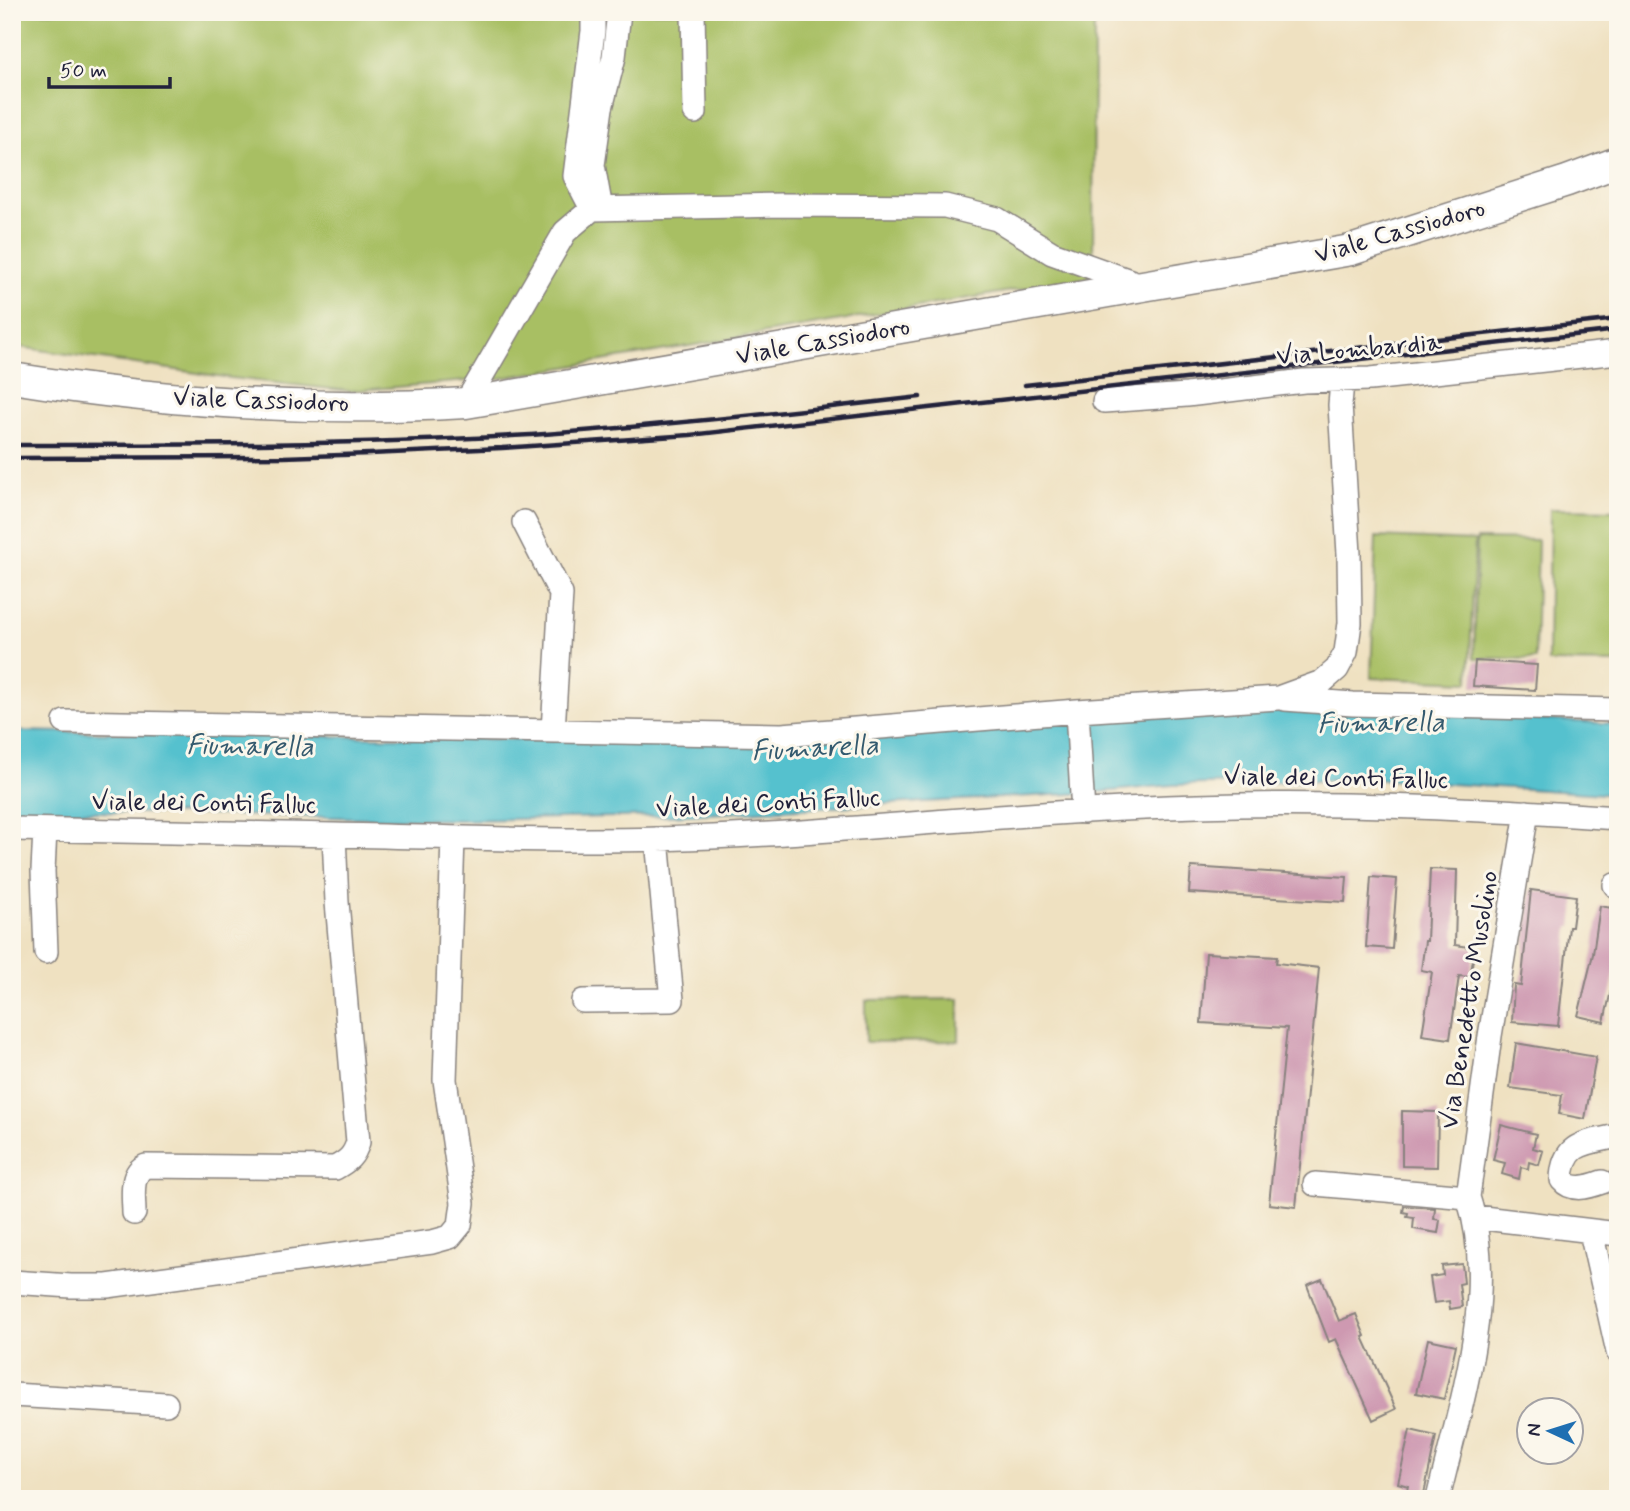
<svg xmlns="http://www.w3.org/2000/svg" width="1630" height="1511" font-family="Mynerve,sans-serif">
	<style>
		.green { fill: #a8bf64; stroke: #657050; stroke-width: 2 }
		.water { fill: #55c1ce; stroke: #3c7284; stroke-width: 2 }
		.building { fill: #ce99b1 }
		.lines { fill: none; stroke-linecap: round; stroke-linejoin: round }
		.minor-casing { stroke: #88827e; stroke-width: 26 }
		.major-casing { stroke: #88827e; stroke-width: 33 }
		.minor { stroke: #fff; stroke-width: 23 }
		.major { stroke: #fff; stroke-width: 30 }
		.rail { stroke: #22223b; stroke-width: 4.5 }
		.labels { text-anchor: middle; dominant-baseline: central; stroke-width: 6; stroke-linejoin: round; paint-order: stroke }
		.street-label { font-size: 26px; fill: #22223b; stroke: #fbf7ec }
		.water-label { font-size: 28px; font-style: italic; fill: #345a6e; stroke: #fbf7ec }
	</style>
	<rect width="100%" height="100%" fill="#fbf7ec"/>
	<filter id="ink" filterUnits="userSpaceOnUse"><feTurbulence type="fractalNoise" baseFrequency=".0143" numOctaves="2"/><feDisplacementMap in="SourceGraphic" scale="14" xChannelSelector="R" yChannelSelector="G"/><feConvolveMatrix kernelMatrix="1 2 1 2 8 2 1 2 1" color-interpolation-filters="sRGB"/></filter>
	<filter id="wash" filterUnits="userSpaceOnUse"><feTurbulence type="fractalNoise" baseFrequency=".00686" numOctaves="4" result="noise"/><feDisplacementMap in="SourceGraphic" scale="28" xChannelSelector="R" yChannelSelector="G"/><feGaussianBlur stdDeviation="1.57" result="paint"/><feColorMatrix in="noise" values="0 0 0 0 0 0 0 0 0 0 0 0 0 0 0 0 0 1.4 0 .05"/><feComposite in="paint" operator="in"/></filter>
	<g filter="url(#wash)">
		<rect width="100%" height="100%" fill="#efe1c1"/>
		<path class="green" d="M12,12H1094L1093,277L502,378L350,391L231,378L12,346Z
			M1550,509L1618,510V663L1548,662Z
			M1376,537L1475,541L1469,682L1371,678Z
			M1477,539L1538,540L1535,659L1474,658Z
			M959,999V1041L866,1042V1000Z"/>
		<path class="water" d="M1356,709L1618,724V795L1375,779L1173,785L1089,793L668,816L458,820L12,810V731L561,740L1207,711Z"/>
		<g id="blocks">
			<path class="building" d="M1475,661L1537,665L1535,690L1473,686Z
				M1191,867L1347,877L1345,902L1189,893Z
				M1430,869L1457,870L1455,945L1475,948L1470,977L1459,976L1450,1039L1422,1035L1432,972L1421,970L1425,941H1427Z
				M1371,877L1397,879L1392,949L1366,947Z
				M1531,890L1576,896L1572,927H1569L1558,1026L1512,1022L1514,985L1521,986Z
				M1600,906L1618,909V959L1604,1022L1578,1016L1593,954Z
				M1206,953L1277,957L1276,963L1319,968L1296,1207L1269,1204L1287,1028L1201,1023Z
				M1516,1043L1596,1057L1585,1119L1559,1114L1562,1095L1510,1088Z
				M1402,1111L1438,1112L1437,1167L1402,1166Z
				M1501,1125L1536,1134L1533,1148L1543,1151L1539,1165L1529,1162L1528,1169L1521,1167L1519,1179L1502,1174L1505,1163L1493,1160Z
				M1404,1206L1435,1208L1434,1219L1440,1220L1438,1233L1413,1229L1414,1218L1407,1217L1408,1213L1403,1212Z
				M1462,1264L1464,1283L1459,1284L1462,1307L1450,1309L1449,1301L1434,1303L1430,1277L1443,1275L1442,1266Z
				M1322,1279L1339,1321L1356,1314L1365,1336L1363,1337L1396,1409L1373,1420L1336,1339L1329,1342L1307,1285Z
				M1428,1339L1456,1345L1444,1399L1416,1393Z
				M1410,1430L1436,1436L1423,1499H1405L1408,1486L1398,1483Z"/>
		</g>
	</g>
	<g filter="url(#ink)">
		<use href="#blocks" fill-opacity="0" stroke="#88827e" stroke-width="2"/>
		<g class="lines">
			<g class="minor-casing">
				<path id="minor" d="M693,12L695,112
					M592,209L575,176L593,31V12
					M601,209L593,165L601,108L614,57L619,12
					M1104,401L1187,395L1304,381L1370,379L1618,352
					M466,403L565,232L592,209L783,205L945,206L997,219L1052,253L1144,286
					M524,522L561,594L553,731
					M1285,699L1353,704L1618,710
					M1077,711L1083,812
					M65,722L782,735L1077,711L1278,698L1322,682L1337,669L1346,652L1350,623L1349,554L1340,405L1342,382
					M12,829C120,831 228,832 335,835C443,837 550,842 658,839C839,834 1018,811 1198,806C1338,801 1478,809 1618,818
					M45,830L43,871L46,952
					M1615,885H1618
					M583,1001L672,1000L657,839
					M1602,1182C1588,1187 1572,1192 1562,1180C1563,1142 1586,1143 1618,1136
					M1315,1184L1468,1197
					M134,1213C134,1198 129,1173 146,1166L335,1168C348,1161 354,1156 358,1142L337,902L334,835
					M1475,1217L1618,1234
					M1591,1232L1618,1352
					M12,1282L71,1286H107L432,1242L450,1237L460,1225L463,1203L445,1080L453,838
					M12,1395L166,1404
					M1438,1499C1460,1404 1499,1292 1468,1197L1490,1036L1527,812"/>
			</g>
			<g class="major-casing">
				<path id="major" d="M12,378C161,402 315,412 466,403L1351,250L1567,181L1618,162"/>
			</g>
			<use href="#minor" class="minor"/>
			<use href="#major" class="major"/>
			<path class="rail" d="M1025,385L1618,319
				M12,445C185,445 358,445 531,435C661,426 790,412 920,397
				M12,458L284,457L370,454L502,448L690,435L1618,330"/>
		</g>
	</g>
	<g class="labels">
		<g class="street-label">
			<text transform="translate(1400 232) rotate(-16)">Viale Cassiodoro</text>
			<text transform="translate(823 342) rotate(-10)">Viale Cassiodoro</text>
			<text transform="translate(1359 350) rotate(-5)">Via Lombardia</text>
			<text transform="translate(261 401) rotate(2)">Viale Cassiodoro</text>
			<text transform="translate(1336 779) rotate(1)">Viale dei Conti Falluc</text>
			<text transform="translate(204 804) rotate(1)">Viale dei Conti Falluc</text>
			<text transform="translate(768 804) rotate(-3)">Viale dei Conti Falluc</text>
			<text transform="translate(1470 1000) rotate(-81)">Via Benedetto Musolino</text>
		</g>
		<g class="water-label">
			<text transform="translate(1381 724) rotate(-1)">Fiumarella</text>
			<text transform="translate(250 747) rotate(1)">Fiumarella</text>
			<text transform="translate(815 749) rotate(-3)">Fiumarella</text>
		</g>
	</g>
	<rect width="1630" height="1511" fill="none" stroke="#fbf7ec" stroke-width="42"/>
	<g transform="translate(1550 1431) rotate(274)"><circle r="33" fill="#fbf7ec" stroke="#a4a2a5" stroke-width="2"/>
	<path d="M0-5L12 26L0 18L-12 26Z" fill="#1f6fb2"/>
	<text y="-10" font-size="19" font-weight="bold" text-anchor="middle" fill="#22223b">N</text>
	</g>
	<path d="M49 77v10h121v-10" fill="none" stroke="#22223b" stroke-width="3.5"/>
	<text x="60" y="77" font-size="21" fill="#22223b" stroke="#fbf7ec" stroke-width="5" paint-order="stroke">50 m</text>
</svg>
